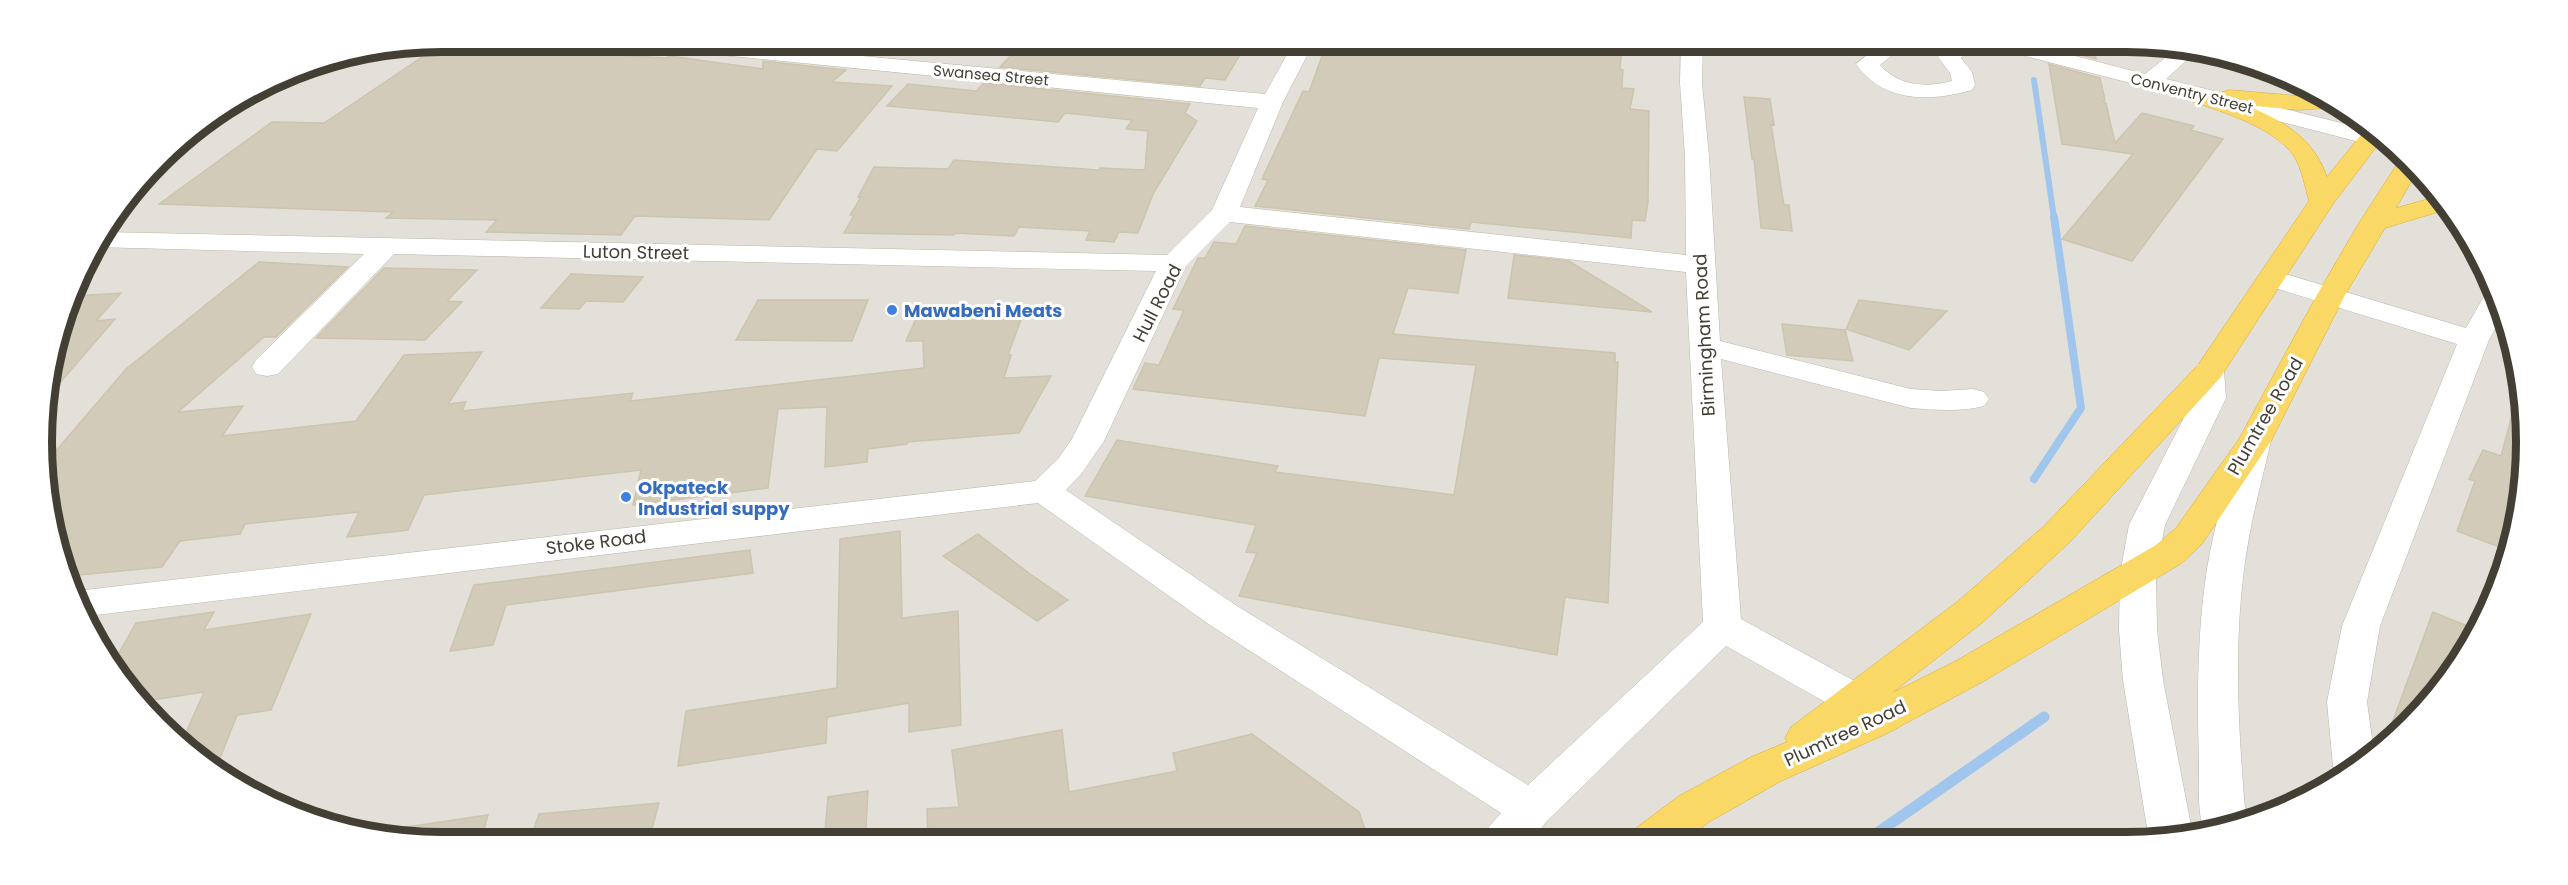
<svg xmlns="http://www.w3.org/2000/svg" width="2568" height="885" font-family="Poppins,sans-serif">
	<style>
		.industrial { fill: #e3e0d9 }
		.lines { fill: none; stroke-linecap: round; stroke-linejoin: round }
		.stream-far2 { stroke: #a1c6ed; stroke-width: 6 }
		.stream-far1 { stroke: #a1c6ed; stroke-width: 8 }
		.stream { stroke: #a1c6ed; stroke-width: 11 }
		.building { fill: #d3cbb9; stroke: #cdc4ad; stroke-width: 1.5 }
		.minor-casing { stroke: #bcb7a7; stroke-width: 1 }
		.highway-casing { stroke: #d8ae37; stroke-width: 1 }
		.minor { fill: #fff; fill-rule: evenodd }
		.highway { fill: #fad866; fill-rule: evenodd }
		.shop-dot { fill: #3f7fe0; stroke: #fff; stroke-width: 2 }
		.labels { text-anchor: middle; dominant-baseline: central; stroke-width: 6; stroke-linejoin: round; paint-order: stroke }
		.far-street-label { font-size: 15px; fill: #433f34; stroke: #fff }
		.street-label { font-size: 18px; fill: #433f34; stroke: #fff }
		.shop-label { font-size: 18px; font-weight: bold; fill: #366cbe; stroke: #fff; text-anchor: start }
		.rim { fill: none; stroke: #433f34; stroke-width: 8 }
	</style>
	<rect width="100%" height="100%" fill="#f1efe4"/>
	<path class="industrial" d="M2125,42L2229,56L2302,83L2369,125L2426,178L2472,242L2505,313L2523,390L2525,468L2512,546L2472,643L2390,743L2279,812L2177,840L443,843L339,829L220,775L159,725L110,665L56,546L43,469L45,391L83,265L125,199L178,142L290,72L365,50Z"/>
	<g class="lines">
		<path class="stream-far2" d="M2034,80L2054,218"/>
		<path class="stream-far1" d="M2034,479L2081,408L2054,217"/>
		<path class="stream" d="M1867,840L2044,717"/>
	</g>
	<path class="building" d="M2045,42H2092L2096,59L2046,46Z
		M1622,44L1620,69L1623,70L1622,88L1634,89L1630,109L1649,111L1648,202L1645,221L1632,220L1631,238L1471,222L1469,229L1255,206L1268,180L1262,179L1303,91L1309,92L1326,45Z
		M1224,46L1244,48L1225,80L1205,78L1200,86L1000,67L1019,47Z
		M871,47L863,54L798,48H828Z
		M434,49H517L666,58L670,56L763,69V61L846,70L832,82L892,86L837,151L817,149L769,220L635,216L621,235L486,232L497,220L386,218L393,212L159,204L272,122L324,123Z
		M2049,64L2100,78L2105,100L2103,102L2106,103L2115,143L2142,113L2194,126L2191,130L2223,139L2132,261L2062,239L2133,154L2062,144Z
		M984,83L1190,104L1185,113L1197,121L1153,194L1138,233L1119,232L1114,242L1086,240L1090,231L1019,227L1014,236L955,233L954,235L844,233L854,215H850L861,197H858L874,167L948,169L954,160L1099,170L1100,168L1145,170L1148,131L1126,129L1132,120L1065,113L1058,122L887,106L908,84L976,91Z
		M1744,97L1770,99L1774,125L1771,124L1784,205H1789L1792,231L1761,228L1754,159H1752Z
		M1245,226L1466,250L1458,293L1408,288L1393,334L1615,353V362H1618L1608,603L1565,597L1557,655L1239,596L1257,553L1246,552L1256,525L1085,496L1117,440L1278,466L1275,472L1454,495L1476,365L1379,358L1365,416L1133,389L1145,363L1159,365L1184,310L1173,309L1198,258H1205L1214,242L1236,244Z
		M1514,255L1569,261L1652,312L1508,298Z
		M259,262L348,267L276,337H264L178,412L243,406L222,436L356,421L404,355L482,352L448,404L466,402L462,411L633,393L630,401L924,368L923,341H906L922,306L1025,309L1008,355H1011L1004,378L1051,376L1019,433L907,442V444L868,449L867,462L825,467L827,407L778,409L768,488L633,505L641,470L424,495L408,530L347,537L359,512L245,524L240,534L180,541L162,567L69,576L56,546L43,466L126,369Z
		M384,268L477,270L447,301L462,302L425,340L316,338Z
		M571,274L643,277L623,302L586,301L579,309L541,308Z
		M121,293L96,321L115,319L45,400V391L74,296Z
		M758,300H868L852,341L736,340Z
		M1859,300L1947,311L1909,350L1846,329Z
		M1782,324L1845,330L1853,361L1787,355Z
		M2517,397H2523L2525,468L2510,551L2457,531L2475,481L2469,479L2483,450L2501,456Z
		M900,531L902,618L958,611L961,725L909,732V703L827,717L826,743L678,766L686,711L837,688L840,539Z
		M978,534L1030,574L1068,600L1037,621L943,556Z
		M750,550L753,573L506,605L493,645L450,651L474,585Z
		M214,612L204,630L311,614L271,710L237,715L215,771L181,744L204,692L140,702L111,667L136,623Z
		M2433,612L2477,630L2472,643L2386,746L2384,745Z
		M1062,730L1069,792L1177,771L1173,753L1252,734L1359,812L1369,841L928,842L927,809L959,807L952,750Z
		M868,791L865,842H824L828,797Z
		M659,803L648,843H529L539,814Z
		M488,815L480,843H442L400,837V828Z"/>
	<g class="lines">
		<g class="minor-casing">
			<path id="minor" d="M2020,42L2145,74L2176,49L2197,51L2166,79L2377,132L2394,148L2387,149L1990,47L1986,43Z
				M1882,43H1907L1880,65C1898,86 1926,88 1952,81L1950,73L1938,57L1952,43H1974L1961,58L1972,72L1975,85L1972,90C1930,102 1883,103 1856,64Z
				M1681,44H1703L1702,83L1709,156L1720,341L1911,389L1941,391L1973,389L1984,392L1989,399L1984,406C1960,412 1936,410 1911,408L1721,359L1741,619L1869,689L1875,700L1869,711L1855,715L1841,711L1726,646L1546,822L1531,841H1482L1488,828L1501,813L1210,625L1038,503L87,616L76,591L1035,481L1058,459L1072,439L1156,271L394,254L278,374L267,376L256,374L252,367L256,360L364,254L95,247L104,232L1167,255L1212,210L1258,108L711,54L703,53L700,48H777L1265,94L1292,46H1312L1283,102L1240,207L1686,255L1685,156L1680,83ZM1230,222L1686,272L1703,622L1528,785L1237,606L1066,490L1082,473L1104,441L1186,266Z
				M2272,270L2466,328L2487,291L2494,289L2504,312L2489,340L2380,626L2367,702L2374,753L2338,776L2333,766L2327,702L2342,626L2457,344L2262,284L2258,278L2262,272Z
				M2209,362L2220,364L2224,371L2226,398L2165,525L2156,574L2157,630L2163,680L2193,836L2177,840H2149L2123,680L2119,630L2120,574L2129,525L2194,398V371L2198,364Z
				M2255,431L2267,434L2271,441C2261,484 2249,527 2244,570C2233,653 2239,739 2246,821L2205,832C2197,817 2199,783 2199,765C2197,700 2197,633 2207,569C2214,526 2227,483 2239,441L2243,434Z"/>
		</g>
		<g class="highway-casing">
			<path id="highway" d="M2190,86L2219,96L2222,92L2230,90L2299,96L2322,95L2341,107L2299,110L2245,105C2282,120 2313,137 2327,177L2368,126L2370,125L2383,138L2333,204L2220,378L2070,542L1983,622L1892,693L1956,661L2156,545L2176,528L2239,439L2317,295L2359,223L2401,158L2404,157L2418,170L2396,208L2439,196L2448,209L2385,228L2345,295L2271,441L2202,544L2182,563L1984,681L1886,734L1781,781L1709,822L1685,841H1630L1636,828L1679,796L1751,757L1787,742L1785,738L1791,727L1957,602L2044,526L2198,365L2309,201C2305,187 2302,169 2294,156C2272,125 2216,110 2182,98L2179,93L2182,88Z"/>
		</g>
		<use href="#minor" class="minor"/>
		<use href="#highway" class="highway"/>
	</g>
	<g class="shop-dot">
		<circle cx="892" cy="310" r="6"/>
		<circle cx="626" cy="497" r="6"/>
	</g>
	<g class="labels">
		<g class="far-street-label">
			<text transform="translate(991 75) rotate(5)">Swansea Street</text>
			<text transform="translate(2192 93) rotate(14)">Conventry Street</text>
		</g>
		<g class="street-label">
			<text transform="translate(636 252) rotate(1)">Luton Street</text>
			<text transform="translate(1157 303) rotate(-63)">Hull Road</text>
			<text transform="translate(1704 335) rotate(-93)">Birmingham Road</text>
			<text transform="translate(2265 416) rotate(-60)">Plumtree Road</text>
			<text transform="translate(596 542) rotate(-7)">Stoke Road</text>
			<text transform="translate(1845 733) rotate(-25)">Plumtree Road</text>
		</g>
		<g class="shop-label">
			<text x="904" y="310">Mawabeni Meats</text>
			<text x="638" y="487">Okpateck<tspan x="638" dy="21">Industrial suppy</tspan></text>
		</g>
	</g>
	<path d="M0 0H2568V885H0ZM442 52H2126A390 390 0 0 1 2516 442V442A390 390 0 0 1 2126 832H442A390 390 0 0 1 52 442V442A390 390 0 0 1 442 52Z" fill="#fff" fill-rule="evenodd"/>
	<path class="rim" d="M442 52H2126A390 390 0 0 1 2516 442V442A390 390 0 0 1 2126 832H442A390 390 0 0 1 52 442V442A390 390 0 0 1 442 52Z"/>
</svg>
